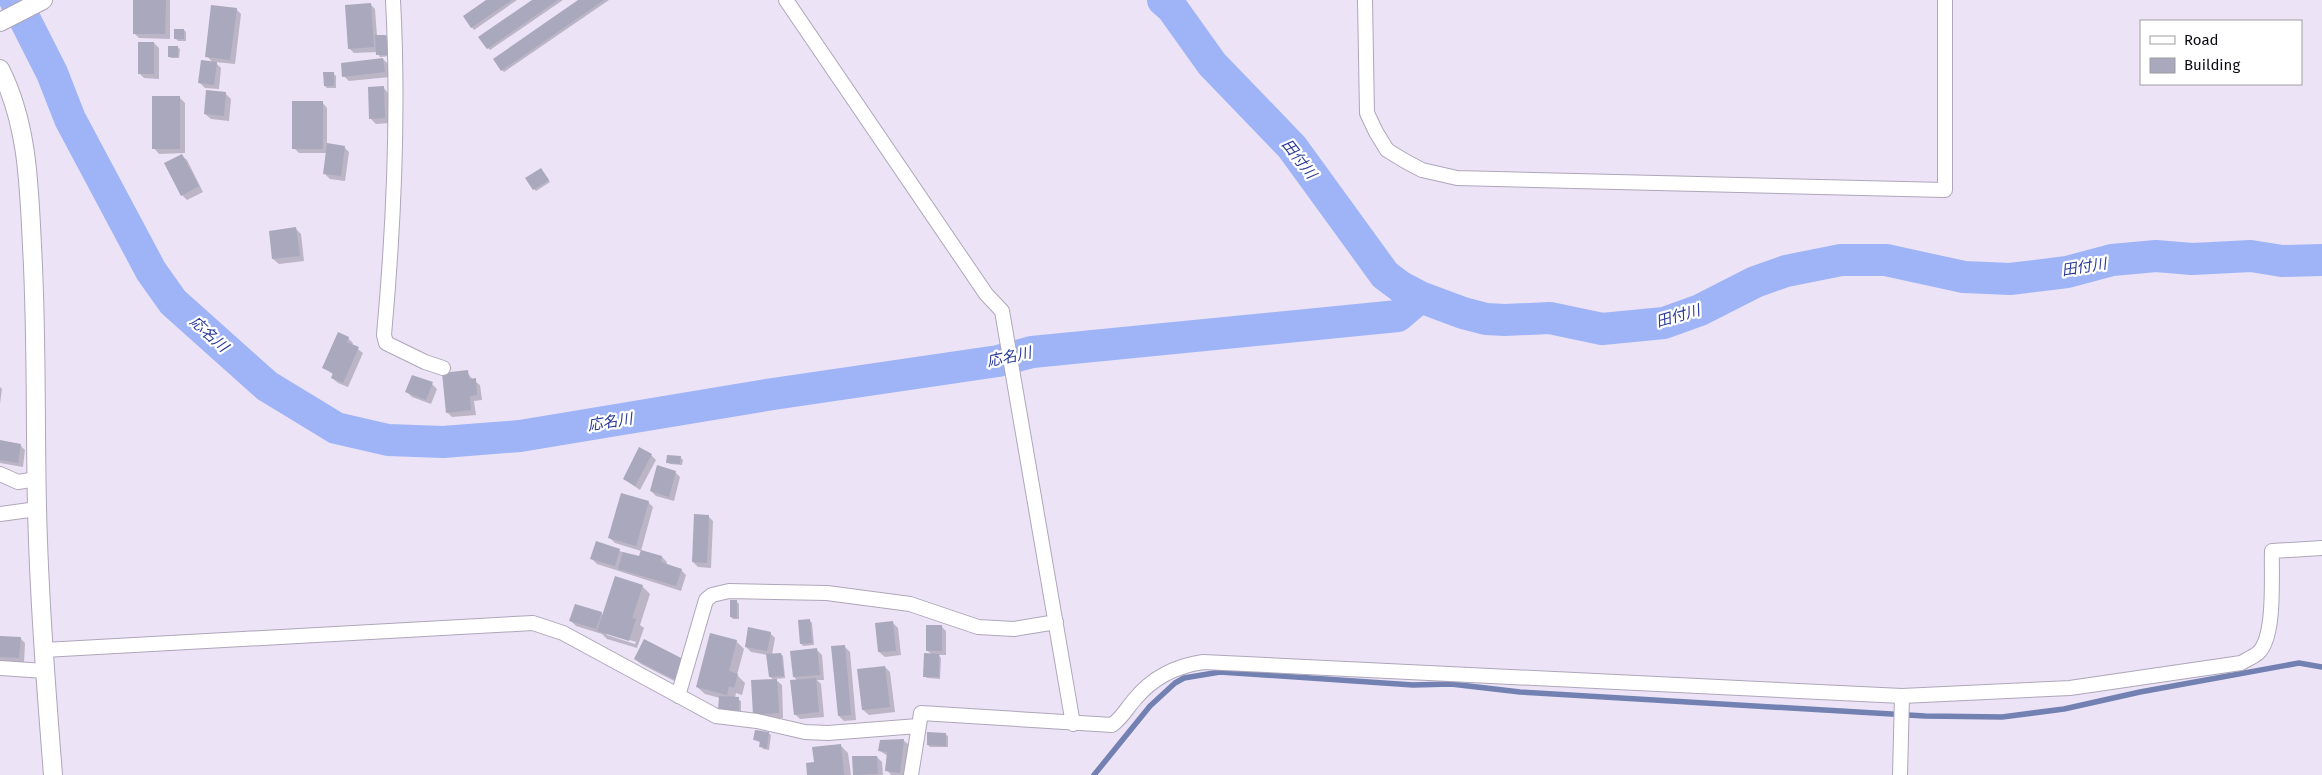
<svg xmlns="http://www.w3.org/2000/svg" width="2322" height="775" font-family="'Fira Sans','Noto Sans JP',sans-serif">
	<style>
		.shadow { fill: #0003; fill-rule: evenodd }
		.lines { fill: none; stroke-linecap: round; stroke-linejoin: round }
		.stream { stroke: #7281b1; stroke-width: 5.5 }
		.river { stroke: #9eb4f6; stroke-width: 32 }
		.building { fill: #a9a8bc }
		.minor-casing { stroke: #aea6b9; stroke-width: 16 }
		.tertiary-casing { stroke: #aea6b9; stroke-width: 20 }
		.minor { stroke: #fff; stroke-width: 14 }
		.tertiary { stroke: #fff; stroke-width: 18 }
		.labels { text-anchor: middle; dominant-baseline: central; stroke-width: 4.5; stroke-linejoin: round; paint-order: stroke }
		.water-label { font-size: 15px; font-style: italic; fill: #293997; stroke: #fff }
	</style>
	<rect width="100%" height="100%" fill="#ece3f7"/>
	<path class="shadow" d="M135,0H170V39L139,38L134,33Z
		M489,0H517L474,30L464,17Z
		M534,0H563L490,50L488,48Z
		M581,0H609L504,72L502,70Z
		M370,4L375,9L377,36H386L388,38L389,56L380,57L377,52L354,53L349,48Z
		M236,9L241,14L235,64L215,62L221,68L219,89L205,88L199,82L213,63L207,56Z
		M184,30L186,32V41H178L175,38Z
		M154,43L159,48V79L144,78L139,73Z
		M177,47L180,49L179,58H171L169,56Z
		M383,59L388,64L390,77L349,81L344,76Z
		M333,73L336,76V88H327L325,86Z
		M383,87L388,93L390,123L376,124L371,119Z
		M226,94L231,99L229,121L211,119L205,114Z
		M180,98L185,103V153L159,154L154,148Z
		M322,102L327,108V144L344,147L349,152L345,181L330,179L325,174L327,153H299L294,148Z
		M181,155L187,160L203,192L187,200L182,195Z
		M541,169L550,182L536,191L534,189Z
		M296,229L301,234L304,261L279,264L273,259Z
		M348,338L353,343L352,345L363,353L348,387L338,383L332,378L334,375L324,368Z
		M467,372L473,380L480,385L482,400L474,401L476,415L452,417L447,412Z
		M432,384L437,389L431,404L412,397L407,392Z
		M0,387L2,389L0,404Z
		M0,442L20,445L25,450L23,467L0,463Z
		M651,455L656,460L640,490L624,479Z
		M681,458L683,460L682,465L670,464L668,462Z
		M675,472L680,477L674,501L656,496L651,491Z
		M648,502L653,507L641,551L615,543L610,538Z
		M708,516L713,521L711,568L698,567L693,562Z
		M596,543L640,558L662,557L667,562L666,565L681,570L686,575L681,591L597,564L592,559Z
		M642,586L650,594L640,625L644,628L637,648L607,639L602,634L576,626L571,621L601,613L604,616ZM607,633L636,642L635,644L607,635Z
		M737,602L739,604V619H733L731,617Z
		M810,621L812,623L814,645L803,646L801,643Z
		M893,623L898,628L901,655L885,657L879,652Z
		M941,626L946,631V655H939L941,658L940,679L927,678L924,676L932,655L927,650Z
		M770,633L775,638L772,655L781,654L783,656L785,678L775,679L782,685L783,718L759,719L754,714L774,680L770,677L768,655L751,652L746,647Z
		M0,637L20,638L25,643L24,663L0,662Z
		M736,641L744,649L737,675L745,683L742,695L736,693L735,698L741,701V713L722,712L720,698L705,694L697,687Z
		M844,646L850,652L856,720L844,721L839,716Z
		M817,650L822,655L824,680H817L821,684L824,717L800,719L795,714L798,681L794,677Z
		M635,659L686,662L682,685L641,664Z
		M885,667L890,672L895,712L869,715L863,710Z
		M768,733L771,735L769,750L763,749L761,743L755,740Z
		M945,734L948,736V747H930L928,745Z
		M903,740L909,745L905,775H891L887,770L888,756L880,751Z
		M840,745L848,753L851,775H808Z
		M877,757L882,762L883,775H854Z"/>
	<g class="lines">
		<path class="stream" d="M1094,775L1150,706L1175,683L1184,678L1220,672L1413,685L1451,684L1520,692L1925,716L2002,717L2064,709L2140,692L2299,663L2322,667"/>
		<path class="river" d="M15,0L52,73L70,119L151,271L173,302L267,386L336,428L388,440L443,442L520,436L773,394L998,361L1032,352L1398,316L1420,297
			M1163,0L1172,8L1212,64L1292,147L1385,275L1401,287L1420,297L1463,313L1486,319L1505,320L1550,318L1602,329L1664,323L1700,310L1755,282L1786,271L1841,260H1886L1964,277L2010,279L2067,272L2112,260L2156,256L2192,259L2251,256L2282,261L2322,260"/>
	</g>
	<path class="building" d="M133,0H166L165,34H133Z
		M486,0H512L471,28L463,16Z
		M532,0H558L487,49L478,37Z
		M578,0H604L501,71L493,59Z
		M371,3L374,47L348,49L345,5Z
		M211,5L237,8L230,60L205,57Z
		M174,29H184V39H174Z
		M375,35H386L388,55H376Z
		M138,42H154V74H138Z
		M168,46H178V57H168Z
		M383,58L385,72L342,77L341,63Z
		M201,60L217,62L214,85L198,83Z
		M323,72H334V86H324Z
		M384,86L385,118L369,119L368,87Z
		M206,90L226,92L224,116L204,114Z
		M152,96H180V149H152Z
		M292,101H323V149H292Z
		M327,143L345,146L341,176L323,174Z
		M182,154L199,186L181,196L164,163Z
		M541,168L549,180L533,190L525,178Z
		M296,227L300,256L272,259L269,231Z
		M338,332L349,337L347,342L359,347L343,383L331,378L333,373L322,368Z
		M468,370L469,379L476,378L477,395L470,396L471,410L446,413L442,373Z
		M412,375L433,382L426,400L405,392Z
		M0,440L21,444L18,463L0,460Z
		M639,447L652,454L635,486L623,479Z
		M667,455L681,456L680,464L666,463Z
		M657,465L676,471L669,497L650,491Z
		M621,493L649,501L636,546L608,538Z
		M694,514L709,515L707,563L692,562Z
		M596,541L620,549L615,566L590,559Z
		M641,550L662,556L661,562L682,569L676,586L618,569L623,552L639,556Z
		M615,576L643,585L632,618L636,619L629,641L597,631Z
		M730,600H737V618L730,617Z
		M575,604L602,612L596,629L569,621Z
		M810,619L812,643L800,644L798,620Z
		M893,621L896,651L878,652L875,623Z
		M926,625H942V651H926Z
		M748,627L771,632L767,651L745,647Z
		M710,633L737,640L729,671L738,674L734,688L729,686L727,695L696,687Z
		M0,636L21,637L19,658L0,657Z
		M644,639L687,661L677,681L634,659Z
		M845,645L851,715L838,716L831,646Z
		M817,648L820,675L793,677L790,651Z
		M781,653L784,676L769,677L766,654Z
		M924,653L939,654V677H923Z
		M885,666L890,707L862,710L857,669Z
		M816,678L819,712L794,715L790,680Z
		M777,679L779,713L753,715L751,680Z
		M719,696L739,697V711L718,710Z
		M755,730L769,732L767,748L759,747L760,741L753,740Z
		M927,732L946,733V746L927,745Z
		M904,739L900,773L885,771L887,752L878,751L880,740Z
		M841,744L844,775H807L806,763L814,762L812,747Z
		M852,756H877L878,774L853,775Z"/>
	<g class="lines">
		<g class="minor-casing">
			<path id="minor" d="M393,0C399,112 394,224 384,335L386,343L425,362L443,368
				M786,0L986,294L1002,311L1073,724
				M1365,0L1367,113L1376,132L1387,150L1405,161L1422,170L1457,178L1945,190V0
				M0,474L18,482L37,479
				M0,514L37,509
				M44,650L533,623L563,633L716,716L757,721L805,732L828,733L918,726
				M0,668L45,671
				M678,696L706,600L712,595L729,591L827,593L910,604L978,627L1014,629L1056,622
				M911,775L921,713L1112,725C1122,718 1127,708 1135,699C1153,677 1176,666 1203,662L1902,696L2070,688L2241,663C2246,660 2253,657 2258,653C2276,637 2271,575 2272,551L2322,548
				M1900,775L1902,696"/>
		</g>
		<g class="tertiary-casing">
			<path id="tertiary" d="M0,22L43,0
				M0,69C28,124 29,186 32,246C37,333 35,420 37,507C39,596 46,686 53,775"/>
		</g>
		<use href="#minor" class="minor"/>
		<use href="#tertiary" class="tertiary"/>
	</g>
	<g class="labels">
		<g class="water-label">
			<text transform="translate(1299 159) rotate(52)">田付川</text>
			<text transform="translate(2084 267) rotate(-9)">田付川</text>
			<text transform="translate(1678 316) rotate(-16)">田付川</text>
			<text transform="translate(209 334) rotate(42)">応名川</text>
			<text transform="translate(1009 357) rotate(-12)">応名川</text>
			<text transform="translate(610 422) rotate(-9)">応名川</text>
		</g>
	</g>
	<rect x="2140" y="20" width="162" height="65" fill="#ffffff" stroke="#9e9da0"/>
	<rect x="2150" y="36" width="25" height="8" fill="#ffffff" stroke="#9e9da0"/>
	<text x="2184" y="45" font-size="15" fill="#0d0a11">Road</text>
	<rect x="2150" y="58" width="25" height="15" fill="#a9a8bc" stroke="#9e9da0"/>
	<text x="2184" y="70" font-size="15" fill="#0d0a11">Building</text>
</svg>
